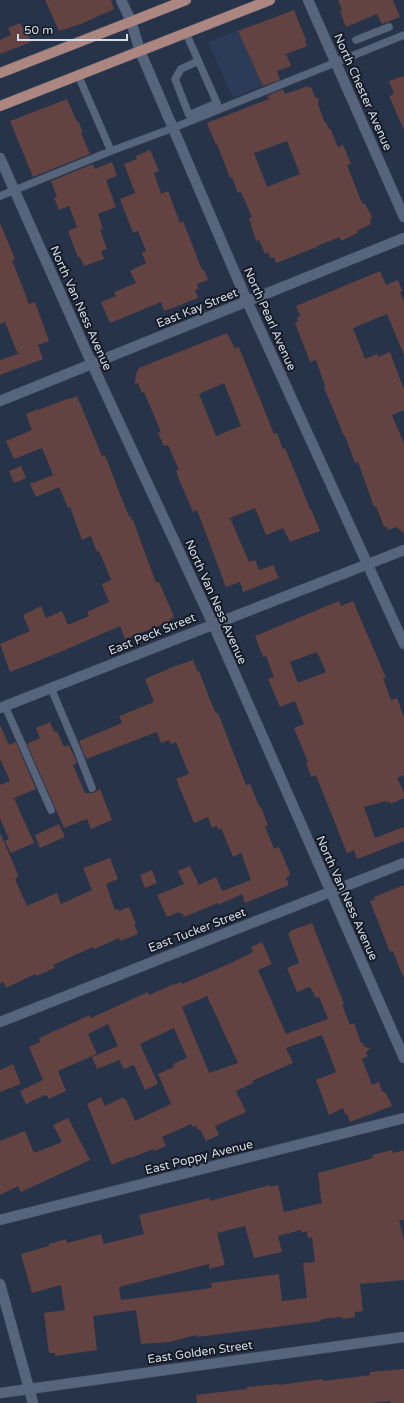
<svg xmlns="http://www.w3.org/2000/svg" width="404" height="1403" font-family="'Varela Round',sans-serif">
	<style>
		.built { fill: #2c3b57 }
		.building { fill: #624342; fill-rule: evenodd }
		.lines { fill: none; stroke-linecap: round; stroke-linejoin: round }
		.lane-casing { stroke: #475063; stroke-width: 8 }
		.street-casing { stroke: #475063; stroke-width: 11 }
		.primary-casing { stroke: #475063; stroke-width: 11 }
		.lane { stroke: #56647c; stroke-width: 7 }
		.street { stroke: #56647c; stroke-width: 10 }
		.primary { stroke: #ac8680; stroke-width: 10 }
		.labels { text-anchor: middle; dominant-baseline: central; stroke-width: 4; stroke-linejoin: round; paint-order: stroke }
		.street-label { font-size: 12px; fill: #d3dbea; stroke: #151b25 }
	</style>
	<rect width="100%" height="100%" fill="#273349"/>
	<path class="built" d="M238,30L263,86L233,98L208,42Z"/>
	<path class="building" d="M45,0H111L114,9L81,24L59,31Z
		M338,0H393L400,17L382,24L377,14L346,27L340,11L342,10Z
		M294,10L306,40L305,41L307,46L286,54L291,66L277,71L280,80L263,86L238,31Z
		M20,23L24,30L26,29L31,42L0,54V40L11,35L8,28Z
		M404,76V130L389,96L394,94L389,81Z
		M308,86V88L311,87L315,97L319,99L318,104L325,123H326L329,129L330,128L338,147L343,145L351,164L347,165L362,203L365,204L372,217L370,221L371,224L357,231L358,233L341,241L340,237L317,246V247L276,263L274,257L270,258L268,252L265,254L259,240L256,241L249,218L252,217L241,192L238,193L232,177L230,178L217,144L216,145L207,123L269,99L267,96L283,89L285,94ZM287,141L300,174L267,187L254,153Z
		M67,99L77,122L78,121L83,132L81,133L90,154L33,177L10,121Z
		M150,150L159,171L154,173L161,194L168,191L180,223L183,221L202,270H204L208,280L197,284L199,289L195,290L198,298L164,311L161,302L110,323L101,302L116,296L114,292L136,283L130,271L146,263L142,253L146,251L138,231L133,233L120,199L135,193L124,164L137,159L136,156Z
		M112,162L117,176L106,180L116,207L98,214L103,229L100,230L107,249L101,251L104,259L84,266L80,257H78L68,231L77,227L69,206L59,210L54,198L57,197L51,181L93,164L95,169Z
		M0,223L15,259L12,260L29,304L35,302L49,341L38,345L43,359L0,375V360L18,354L5,322L0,324Z
		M380,271L386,285L398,280L402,291L400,292L404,302V355L387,314L353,328L365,359L377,354L378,357L390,352L404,390V410L392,415L404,444V533L396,527L388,530L387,527H384L376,506L374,507L358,462L355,463L345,436H344L324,387L325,386L316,360L310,362L295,323L298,321L297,318L300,316L296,306Z
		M227,333L234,347L235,348L239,347L274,434L277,433L283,449L285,448L310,509H311L320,531L290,542L283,528L266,535L255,508L230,518L249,562L255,560L259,570L273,565L279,578L243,592L240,582L226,587L197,510L193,512L180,482L176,471L179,470L168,445L164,446L158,433L161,432L144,392L142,393L138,383L135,384L136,374L139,368ZM224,383L241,426L216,436L199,394Z
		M77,396L102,456L105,455L121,497L122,499L129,517L131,516L132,521L133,520L156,583L159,582L174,617L170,619L171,621L125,639L120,626L58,653L10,672L0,644L30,631L23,615L41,606L46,618L62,611L68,625L89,616L87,612L109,602L102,584L111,580L99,551L97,552L91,536L82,540L70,507L68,508L59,487L36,497L30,484L53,475L42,448L14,459L6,441L32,430L26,414L38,409V410L70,398V399Z
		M21,466L26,478L14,483L9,471Z
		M339,601L341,606L353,601L386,678H383L391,700L397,698L404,718V775L397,778L404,792V798L391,804L389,801L387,803L386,801L364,807L375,838L404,827V841L357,859L354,850L347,853L316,775L311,777L306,763L308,762L294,728L304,724L295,701L280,707L268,679L274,677L266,656L263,657L255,636ZM317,652L326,672L298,683L290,662Z
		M193,660L198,672L199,671L210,700L216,713H218L246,785L250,784L259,806L260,805L268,825L265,826L274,849L279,847L290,873H289L290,876L286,878L289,885L245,903L242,894L218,905V903L184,917L182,913L180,914L179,912L167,917L157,895L184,884L178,871L190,866L199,885L216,877L222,891L251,880L241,853L233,857L221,828L218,830L217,826L212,828L208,817L194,823L176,779L189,774L176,742L171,744L169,740L161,743L157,732L86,759L79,741L122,723L119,716L154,702L145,679L175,666Z
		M50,722L54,732L57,731L64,747L69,745L77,763L73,765L85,793H93L100,789L112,820L91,829L87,819L64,828L27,744L40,738L36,728Z
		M0,725L9,745L16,742L36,789L14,798L34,843L11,853L5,841L9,839L0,818V785L10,781L0,759Z
		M59,824L65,837L40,848L35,835Z
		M0,833L17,872L18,877L15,879L27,906L57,893L61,904L92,890L83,868L110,858L118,879L106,884L115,910L118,909L119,911L129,907L136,924H134L138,934L120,941L119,938L94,949L93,947L53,965L55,968L36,976L35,974L6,988L3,982L0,984Z
		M152,870L157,883L145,888L140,875Z
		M404,885V976L403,977L393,951L390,952L370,901L375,900L374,897Z
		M312,923L344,1004L342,1005L350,1025L354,1023L361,1043H363L364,1047L370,1048L366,1053L368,1056L362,1059L372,1085L379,1082L382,1091L386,1093L392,1106L350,1122L347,1114H345L343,1108L329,1115L316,1080L336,1072L322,1035L286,1048L293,1063L252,1081L253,1083L236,1091L246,1112L215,1126L219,1135L206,1141L200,1129L198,1130L196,1126L192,1127L191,1124L162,1137L166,1146L154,1151L153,1149L131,1158L130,1157L112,1165L87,1104L101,1097L105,1106L123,1097L125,1100L126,1099L135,1121L171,1104L158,1074L174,1067L173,1064L187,1058L174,1028L140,1044L158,1084L145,1090L134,1065L124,1069L119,1060L97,1069L92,1057L118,1046L108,1024L88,1034L97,1054L58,1071L66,1091L49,1099L47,1095L45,1096V1095L26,1104L20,1091L43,1080L29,1047L40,1042L39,1038L90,1015L91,1018L148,992L149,995L174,984V985L181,982L182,984L231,963L253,952L251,947L262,942L272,964L258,970L286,1034L328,1019L319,997L316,998L310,987L297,992L287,968L299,963L288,933H290V931ZM207,996L238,1063L209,1073L182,1007Z
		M13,1064L21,1084L0,1092V1070Z
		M68,1118L90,1160L21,1192L18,1186L0,1195V1141L25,1131L34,1153L62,1142L53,1125Z
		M392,1150L393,1153L404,1150V1220H399L404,1241V1280L360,1284L363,1311L355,1312V1317L343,1319L342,1317L321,1319V1321L197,1337L196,1335L170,1342L141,1344L136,1310L93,1316L97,1350L55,1356V1353H49L44,1313L65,1310L61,1285L32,1293L21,1254L49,1246V1244L66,1239L67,1243L101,1234L104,1244L144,1234L139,1215L209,1198L210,1201L270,1185V1187L278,1185L284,1212L322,1203L320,1194H321L319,1189L320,1188L318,1173L373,1158L372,1155ZM245,1226L254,1258L282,1252L278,1236L301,1230V1233L307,1231L308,1238L312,1237L315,1262L303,1263L307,1298L282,1301L279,1274L211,1283L212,1288L121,1300L119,1287L209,1264V1269L225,1265L217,1233Z
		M404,1369V1403H390V1401L371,1403H197L196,1395L247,1389V1387L279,1384V1385L323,1379V1381L364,1376L370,1375V1372Z"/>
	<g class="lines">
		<g class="lane-casing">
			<path id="lane" d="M186,33L217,103L189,115L175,79L181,69L198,61
				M356,40L389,27
				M78,75L111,151
				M0,196L111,151L173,128L404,35
				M51,688L78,752L92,788
				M5,706L51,810"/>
		</g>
		<g class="street-casing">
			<path id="street" d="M121,0L131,21L140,51L247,301L404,644
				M308,0L404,217
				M0,158L92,364L213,624L404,1058
				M0,401L404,238
				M0,708L404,550
				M0,1022L404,863
				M0,1220L404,1118
				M0,1284L33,1403
				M0,1393L404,1337"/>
		</g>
		<g class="primary-casing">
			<path id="primary" d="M0,73L186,0
				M0,106L270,0"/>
		</g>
		<use href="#lane" class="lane"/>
		<use href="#street" class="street"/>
		<use href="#primary" class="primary"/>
	</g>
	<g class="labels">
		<g class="street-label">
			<text transform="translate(363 92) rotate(66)">North Chester Avenue</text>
			<text transform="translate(81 308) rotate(66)">North Van Ness Avenue</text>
			<text transform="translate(197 308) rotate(-22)">East Kay Street</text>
			<text transform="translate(270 319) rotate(66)">North Pearl Avenue</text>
			<text transform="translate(216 602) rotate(66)">North Van Ness Avenue</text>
			<text transform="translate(152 634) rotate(-22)">East Peck Street</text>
			<text transform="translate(347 898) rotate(66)">North Van Ness Avenue</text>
			<text transform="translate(197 930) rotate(-21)">East Tucker Street</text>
			<text transform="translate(199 1157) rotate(-14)">East Poppy Avenue</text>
			<text transform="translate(200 1352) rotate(-8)">East Golden Street</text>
		</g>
	</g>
	<path d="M18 34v6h109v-6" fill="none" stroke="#d3dbea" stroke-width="2"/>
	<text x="24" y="34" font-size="12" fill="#d3dbea" stroke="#151b25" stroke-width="3" paint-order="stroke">50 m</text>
</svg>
